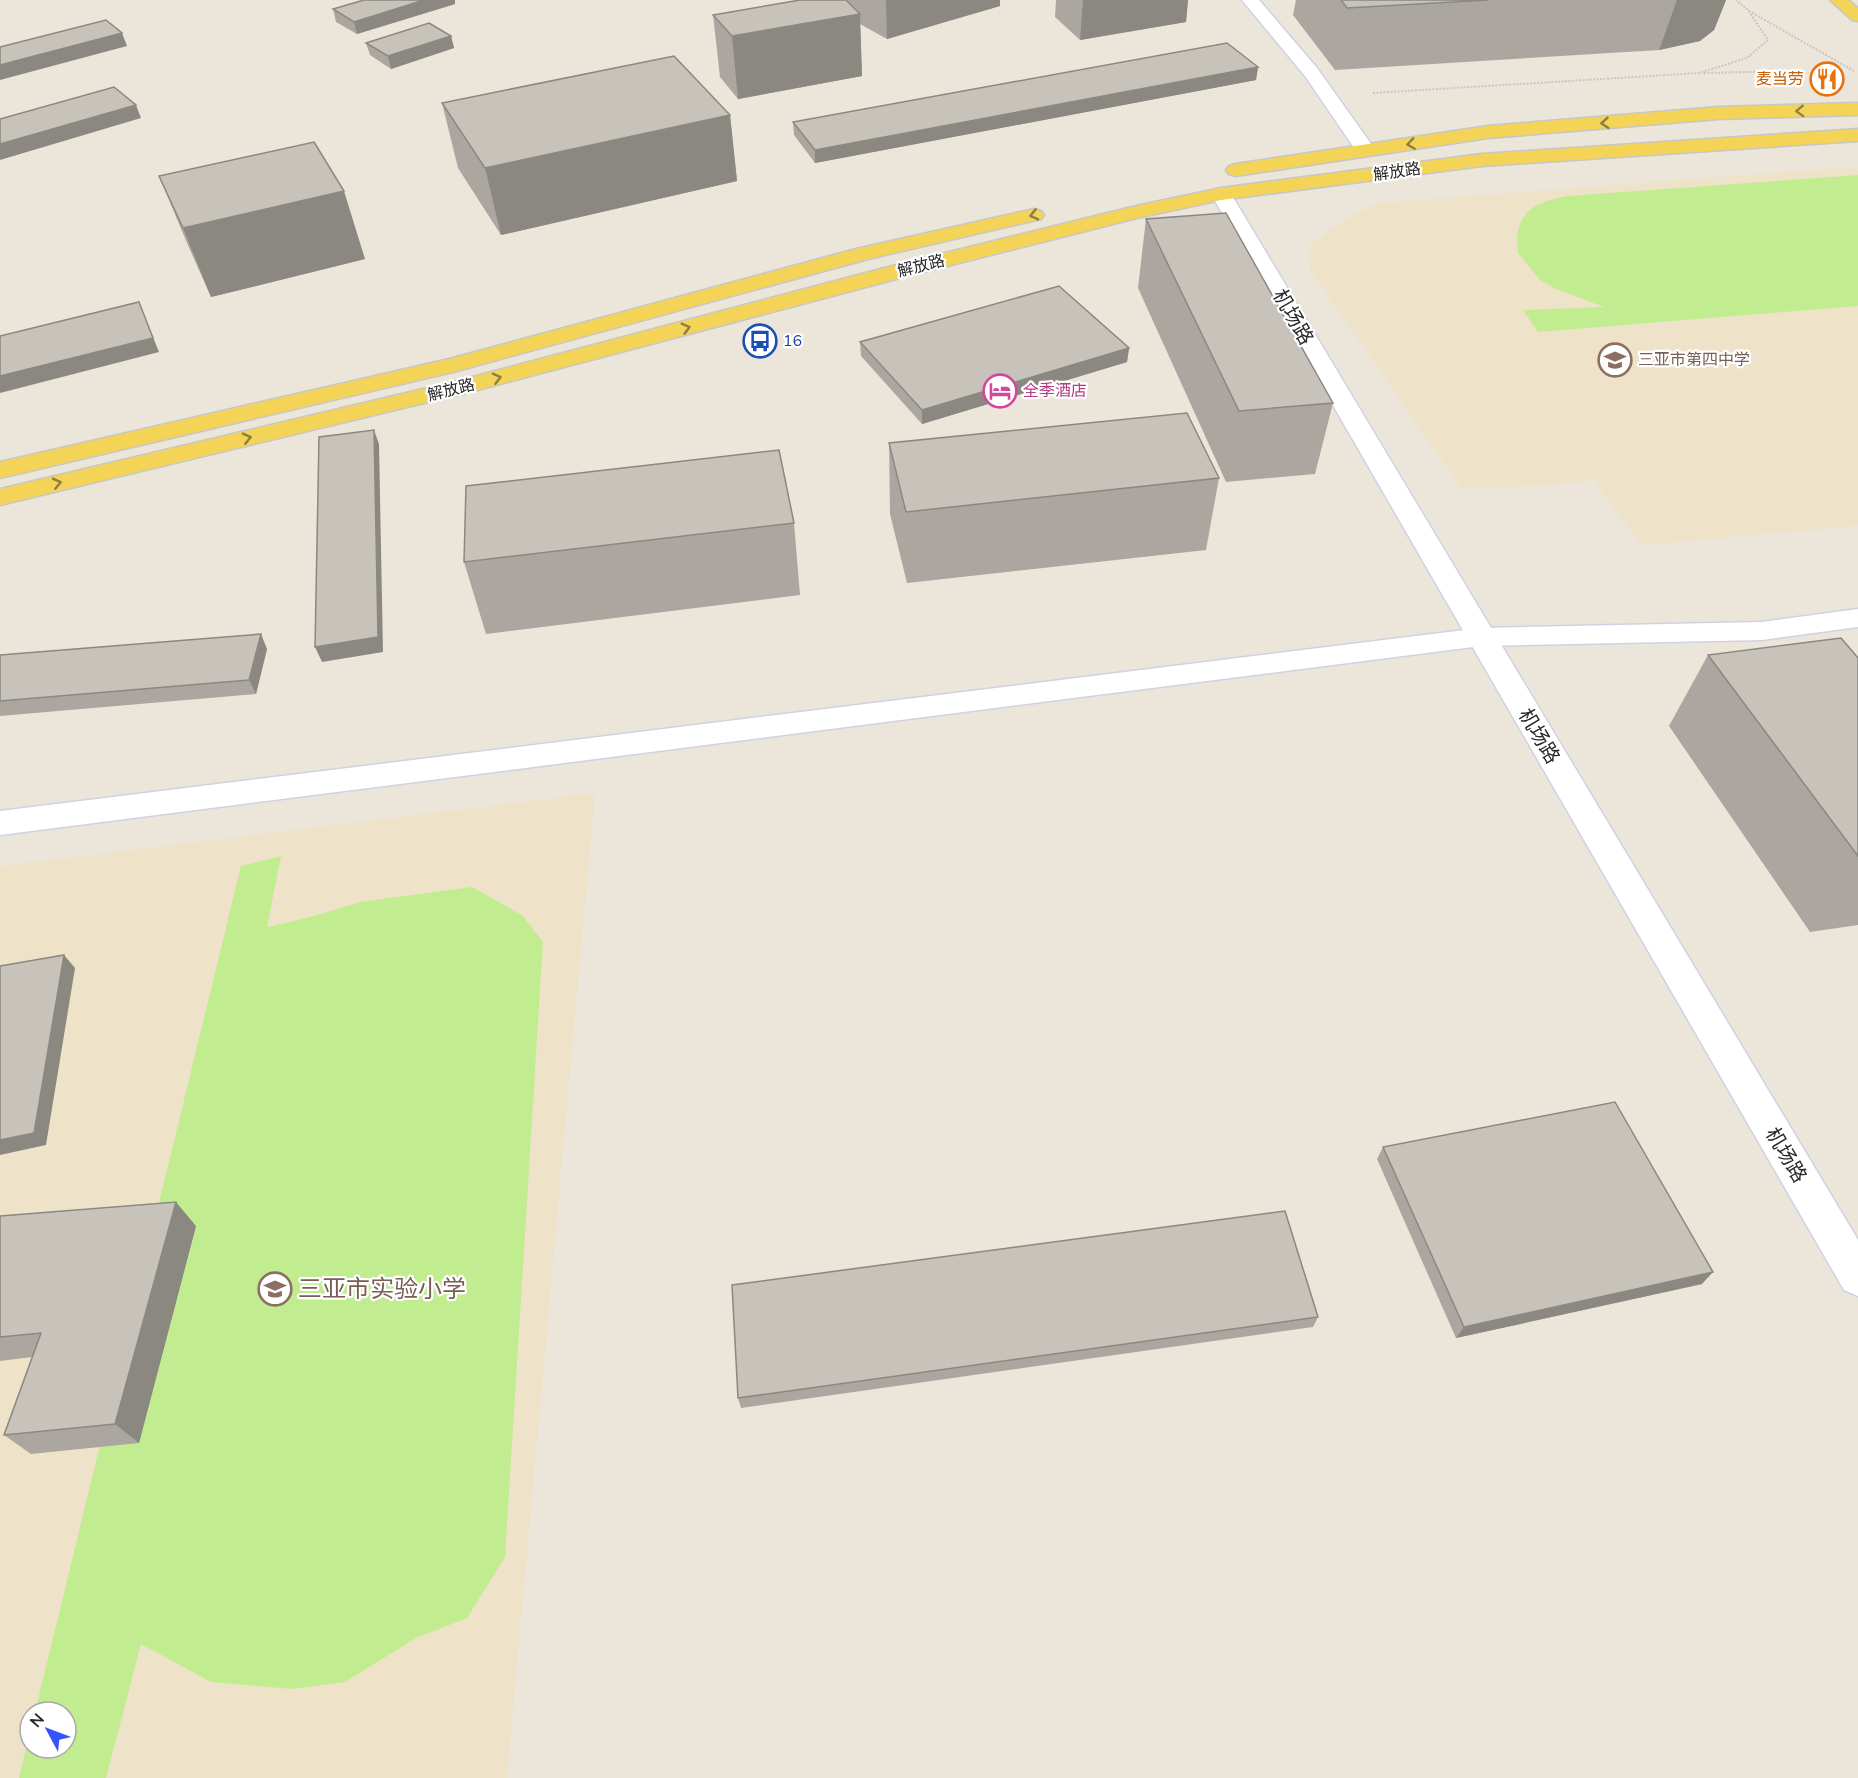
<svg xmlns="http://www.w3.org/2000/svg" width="1858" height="1778" font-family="'Nunito Sans','Noto Sans SC',sans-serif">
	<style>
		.education { fill: #eee3c9; fill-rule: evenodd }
		.pitch { fill: #c2ec90 }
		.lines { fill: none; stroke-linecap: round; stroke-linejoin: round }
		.lane-casing { stroke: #cfd2e2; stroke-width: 3 }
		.street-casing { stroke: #cfd2e2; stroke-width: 3 }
		.secondary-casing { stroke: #cfd2e2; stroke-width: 3 }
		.primary-casing { stroke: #c7c7c7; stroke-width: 3 }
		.path { stroke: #c7c7c7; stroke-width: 2; stroke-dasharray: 2 1.5; stroke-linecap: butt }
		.lane { fill: #fff; fill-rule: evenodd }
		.street { fill: #fff; fill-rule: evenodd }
		.secondary { fill: #fff; fill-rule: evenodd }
		.primary { fill: #f4d457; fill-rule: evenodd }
		.wall { fill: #aba7a0 }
		.shaded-wall { fill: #8b8882 }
		.building { fill: #c7c2ba; stroke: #8b8882; stroke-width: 1.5 }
		.oneway { stroke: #8e7e40 }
		.labels { text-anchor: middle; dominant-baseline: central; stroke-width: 4.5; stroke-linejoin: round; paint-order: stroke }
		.far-food-label { font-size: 16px; fill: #c56008; stroke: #fff; text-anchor: end }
		.far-street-label { font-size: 16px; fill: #292929; stroke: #fff }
		.far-transit-label { font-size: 16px; fill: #164399; stroke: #fff; text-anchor: start }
		.far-education-label { font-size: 16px; fill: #785e54; stroke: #fff; text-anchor: start }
		.far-hotel-label { font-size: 16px; fill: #b23c85; stroke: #fff; text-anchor: start }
		.street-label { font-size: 20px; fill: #292929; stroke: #fff }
		.near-education-label { font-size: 24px; fill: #785e54; stroke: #fff; text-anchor: start }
	</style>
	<rect width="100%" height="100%" fill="#ece5da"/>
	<path class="education" d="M1839,168H1858V526L1641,545L1593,480L1546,486L1461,488L1310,270L1308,249L1329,229L1376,203Z
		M595,793L507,1778H0V866ZM30,1712H66V1748H30Z"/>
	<path class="pitch" d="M1858,175V306L1538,332L1523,310L1604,307L1556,289L1540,280L1518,253C1513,213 1533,202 1568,196Z
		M281,856L267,927L307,918L360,902L472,887L522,915L543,942L505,1557L467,1618L416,1638L345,1682L292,1689L211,1682L141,1644L106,1778H19L30,1731V1748H66V1712H35L241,866Z"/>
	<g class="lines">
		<g class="lane-casing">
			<path id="lane" d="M1242,0H1259L1317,68L1376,151L1373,155H1359L1305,76Z"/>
		</g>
		<g class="street-casing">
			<path id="street" d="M1221,188L1228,190L1231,194L1858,1240V1296L1844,1290L1211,194L1214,190Z"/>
		</g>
		<g class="secondary-casing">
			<path id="secondary" d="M1858,609V627L1762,640L1481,646L0,835V811L1481,628L1762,622Z"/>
		</g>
		<g class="primary-casing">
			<path id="primary" d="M1830,0H1848L1858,8V21L1852,20Z
				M1858,103V115L1719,119L1488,138L1236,176L1229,174L1226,170L1229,166L1236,164L1488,126L1719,107Z
				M1858,129V141L1482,166L1221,200L1137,218L904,277L474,391L0,505V489L461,380L888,267L1136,206L1221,188L1482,154Z
				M1034,209L1041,211L1044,215L1041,219L868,259L453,372L0,478V462L449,359L856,249Z"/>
		</g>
		<path class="path" d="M1749,11L1854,71
			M1704,73L1793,71
			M1373,93L1699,73L1747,58L1768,40L1748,10L1736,0"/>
		<use href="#lane" class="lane"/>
		<use href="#street" class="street"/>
		<use href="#secondary" class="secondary"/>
		<use href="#primary" class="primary"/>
	</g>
	<path class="wall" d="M800,0H1000V6L887,39L860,24L862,76L738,99L720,77L713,15Z
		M1056,0H1188L1186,22L1080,40L1055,17Z
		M1296,0H1726L1714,30L1700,41L1659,50L1335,70L1293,15Z
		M455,4L357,34L336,22L333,9Z
		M451,36L454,48L391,69L370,55L366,43Z
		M1258,67L1256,80L815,163L794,135L793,122Z
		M442,103L730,115L737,181L501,235L458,168Z
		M159,176L365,259L211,297L187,243Z
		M1146,219L1333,403L1315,474L1226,482L1138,288Z
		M860,342L1129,348L1127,362L922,424L861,356Z
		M889,443L1219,478L1206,550L907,583L890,514Z
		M794,523L800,595L486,634L464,562Z
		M267,649L256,694L0,716V655Z
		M1708,655L1858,658V925L1810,932L1669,726Z
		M1383,1147L1702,1284L1456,1338L1377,1159Z
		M0,1216L196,1226L139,1443L31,1454L4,1435L32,1357L0,1361Z
		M1318,1317L1313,1327L741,1408L738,1398Z"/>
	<path class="shaded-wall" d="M424,0H455V4L357,34L354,22Z
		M886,0H1000V6L887,39Z
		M1083,0H1188L1186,22L1080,40Z
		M1677,0H1726L1714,30L1700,41L1659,50Z
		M860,14L862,76L738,99L732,36Z
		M122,33L127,46L0,80V65Z
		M451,36L454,48L391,69L388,56Z
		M1258,67L1256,80L815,163V150Z
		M136,105L141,118L0,160V144Z
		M730,115L737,181L501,235L485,168Z
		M344,191L365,259L211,297L183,228Z
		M139,302L159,352L0,393V376Z
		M1129,348L1127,362L922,424V410Z
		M374,430L379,444L383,652L322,662L315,647Z
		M261,634L267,649L256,694L249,680Z
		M64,955L75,968L46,1145L0,1155V1140Z
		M176,1202L196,1226L139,1443L115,1424Z
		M1713,1272L1702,1284L1456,1338L1464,1327Z"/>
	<path class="building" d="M364,0H424L354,22L333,9Z
		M800,0H846L860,14L732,36L713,15Z
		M1341,0H1488L1347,8Z
		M106,20L122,33L0,65V47Z
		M429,23L451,36L388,56L366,43Z
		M1227,43L1258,67L815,150L793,122Z
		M674,56L730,115L485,168L442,103Z
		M114,87L136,105L0,144V119Z
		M314,142L344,191L183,228L159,176Z
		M1226,213L1333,403L1239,411L1146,219Z
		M1059,286L1129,348L922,410L860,342Z
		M139,302L153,338L0,376V336Z
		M1187,413L1219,478L906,512L889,443Z
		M374,430L378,637L315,647L319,437Z
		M779,450L794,523L464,562L466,486Z
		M261,634L249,680L0,701V655Z
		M1841,638L1858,658V856L1708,655Z
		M64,955L34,1133L0,1140V966Z
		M1615,1102L1713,1272L1464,1327L1383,1147Z
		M176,1202L115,1424L4,1435L41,1333L0,1337V1216Z
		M1285,1211L1318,1317L738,1398L732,1285Z"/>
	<defs><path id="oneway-chevron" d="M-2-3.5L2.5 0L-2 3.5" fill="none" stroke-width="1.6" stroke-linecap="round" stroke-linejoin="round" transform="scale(1.5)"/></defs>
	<g class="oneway">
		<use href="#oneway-chevron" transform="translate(1800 111) rotate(178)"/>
		<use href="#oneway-chevron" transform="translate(1605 123) rotate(175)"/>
		<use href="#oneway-chevron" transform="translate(1411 144) rotate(172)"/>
		<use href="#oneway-chevron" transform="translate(1034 215) rotate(167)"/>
		<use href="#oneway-chevron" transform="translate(686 328) rotate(-15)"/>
		<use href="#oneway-chevron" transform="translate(497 378) rotate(-15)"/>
		<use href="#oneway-chevron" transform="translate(247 438) rotate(-13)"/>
		<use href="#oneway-chevron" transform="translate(57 483) rotate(-13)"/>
	</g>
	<defs>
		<g id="restaurant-ring" transform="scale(1.725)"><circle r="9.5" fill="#fff" stroke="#e8710a" stroke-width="1.5"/><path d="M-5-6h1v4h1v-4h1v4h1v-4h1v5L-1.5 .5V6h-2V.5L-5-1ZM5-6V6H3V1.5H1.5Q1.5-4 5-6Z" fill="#e8710a"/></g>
		<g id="bus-ring" transform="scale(1.725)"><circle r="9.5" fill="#fff" stroke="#1a4fb4" stroke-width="1.5"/><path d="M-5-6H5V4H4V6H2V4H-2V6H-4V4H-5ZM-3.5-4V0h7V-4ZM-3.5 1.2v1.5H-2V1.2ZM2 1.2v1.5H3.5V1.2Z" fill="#1a4fb4"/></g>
		<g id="school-ring" transform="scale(1.725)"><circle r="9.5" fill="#fff" stroke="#8d6e63" stroke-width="1.5"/><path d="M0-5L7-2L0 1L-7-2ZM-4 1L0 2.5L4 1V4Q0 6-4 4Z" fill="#8d6e63"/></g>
		<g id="hotel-ring" transform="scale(1.725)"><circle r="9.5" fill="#fff" stroke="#d1479c" stroke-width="1.5"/><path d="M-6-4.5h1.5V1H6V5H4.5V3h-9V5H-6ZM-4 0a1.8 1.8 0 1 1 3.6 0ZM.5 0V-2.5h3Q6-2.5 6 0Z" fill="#d1479c"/></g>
	</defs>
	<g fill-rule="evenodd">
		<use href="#restaurant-ring" x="1827" y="79"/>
		<use href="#bus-ring" x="760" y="341"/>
		<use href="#school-ring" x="1615" y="360"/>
		<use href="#hotel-ring" x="1000" y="391"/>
		<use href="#school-ring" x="275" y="1289"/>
	</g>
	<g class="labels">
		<g class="far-food-label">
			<text x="1804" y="79">麦当劳</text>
		</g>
		<g class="far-street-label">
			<text transform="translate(1397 172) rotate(-8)">解放路</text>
			<text transform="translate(921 266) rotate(-14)">解放路</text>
			<text transform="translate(451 390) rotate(-14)">解放路</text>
		</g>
		<g class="far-transit-label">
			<text x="783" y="341">16</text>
		</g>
		<g class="far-education-label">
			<text x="1638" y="360">三亚市第四中学</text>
		</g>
		<g class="far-hotel-label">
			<text x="1023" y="391">全季酒店</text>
		</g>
		<g class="street-label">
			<text transform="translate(1293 317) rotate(60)">机场路</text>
			<text transform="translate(1539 736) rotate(59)">机场路</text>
			<text transform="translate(1786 1155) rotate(59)">机场路</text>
		</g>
		<g class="near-education-label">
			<text x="298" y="1289">三亚市实验小学</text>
		</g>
	</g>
	<g transform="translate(48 1730) rotate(311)"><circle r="28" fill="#ffffff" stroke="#a9a9a9" stroke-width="1.5"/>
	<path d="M0-4.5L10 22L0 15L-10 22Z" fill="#3553fe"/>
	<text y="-9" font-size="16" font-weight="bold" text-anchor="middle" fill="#292929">N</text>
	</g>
</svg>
